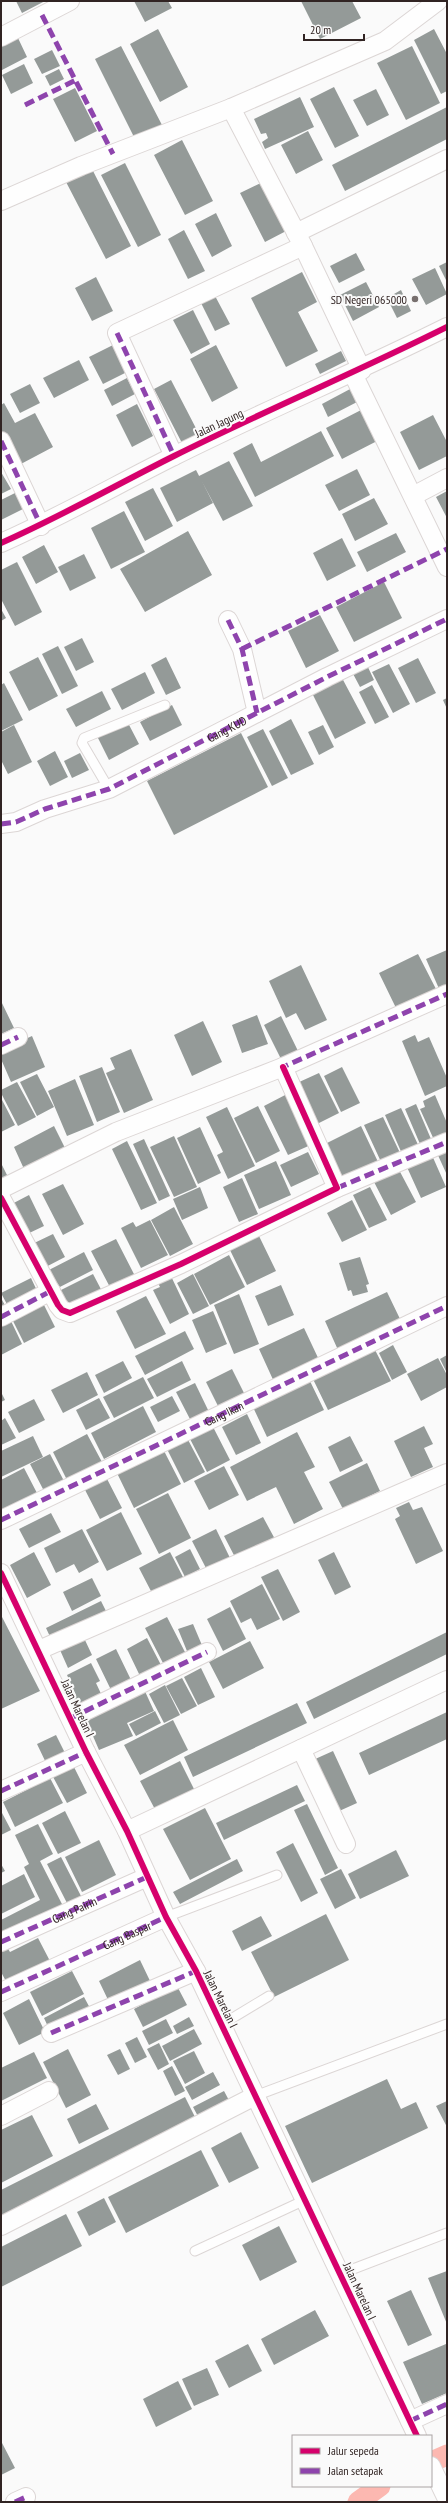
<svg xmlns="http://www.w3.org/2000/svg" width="448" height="2503" font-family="'PT Sans Narrow',sans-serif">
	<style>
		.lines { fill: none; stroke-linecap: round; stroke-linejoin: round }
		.canal { stroke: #fcb8b1; stroke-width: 21 }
		.building { fill: #949a98 }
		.lane-casing { stroke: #dcd6d5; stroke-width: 11 }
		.street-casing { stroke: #dcd6d5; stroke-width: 20 }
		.lane { stroke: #fefefe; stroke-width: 9 }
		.street { stroke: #fefefe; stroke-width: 18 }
		.quiet { stroke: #8e44ad; stroke-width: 5; stroke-dasharray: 10 5; stroke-linecap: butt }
		.cycleway-casing { stroke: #fafafa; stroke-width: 8 }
		.cycleway { stroke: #d6006c; stroke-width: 6 }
		.poi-dot { fill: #776f6e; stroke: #fafafa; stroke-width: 1.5 }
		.labels { text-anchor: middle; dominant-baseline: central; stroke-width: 4; stroke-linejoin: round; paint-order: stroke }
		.poi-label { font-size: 12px; fill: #312423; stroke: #fafafa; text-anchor: end }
		.street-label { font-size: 12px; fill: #312423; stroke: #fafafa }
	</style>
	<rect width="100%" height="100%" fill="#fafafa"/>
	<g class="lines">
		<path class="canal" d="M431,2462L447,2455
			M358,2502L380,2486"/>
	</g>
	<path class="building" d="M16,1H45L22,13Z
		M134,1H168L172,8L145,22Z
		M301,1H352L361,18L320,39Z
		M158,29L188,87L160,102L130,44Z
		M434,29L447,54V91L441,94L414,40Z
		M18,38L27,57L2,70L1,47Z
		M121,46L162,125L135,139L95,59Z
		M412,46L440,103L406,120L377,63Z
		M52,50L60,66L42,74L34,59Z
		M24,64L33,83L11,94L2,75Z
		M59,69L64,79L50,86L45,76Z
		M334,87L359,136L335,148L310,99Z
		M75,88L97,131L75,142L53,99Z
		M376,89L389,115L367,126L353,100Z
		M300,97L314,127L265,149L262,142L268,138L266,133L261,134L254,119Z
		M447,107V139L345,191L332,165Z
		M308,131L323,160L296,174L281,145Z
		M182,140L213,201L185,215L154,155Z
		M125,163L161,235L138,247L101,175Z
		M91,167L131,246L106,259L65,180Z
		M265,181L290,229L265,242L240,193Z
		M216,213L232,246L212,257L195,224Z
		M184,230L205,271L188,279L168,239Z
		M356,253L365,270L339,283L330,266Z
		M447,262V282L439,266Z
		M435,268L447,294L426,305L412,279Z
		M302,272L317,302L298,312L318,351L286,367L251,298Z
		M96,277L113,311L92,321L75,288Z
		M366,282L379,307L353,321L340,295Z
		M401,290L411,311L397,318L387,298Z
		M214,294L230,324L215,331L200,301Z
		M193,310L210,344L191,354L173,320Z
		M113,345L127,372L103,384L89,357Z
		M216,345L238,388L212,402L190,359Z
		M341,351L346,361L320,374L315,364Z
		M79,360L89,380L54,398L43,378Z
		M127,378L135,394L112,406L104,390Z
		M171,380L200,436L183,445L154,389Z
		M30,384L40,403L20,413L10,394Z
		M352,388L359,401L328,417L322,404Z
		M4,403L15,423L35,413L53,447L19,465L1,430V405Z
		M137,404L153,436L132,447L116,415Z
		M365,408L381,439L342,459L326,428Z
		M433,415L447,442V456L419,470L400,432Z
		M321,431L334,456L255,497L233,453L252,443L261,462Z
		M229,461L253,506L223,521L199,476Z
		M357,469L370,495L339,511L325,485Z
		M196,470L213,503L177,522L160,488Z
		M1,472L11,489L1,494Z
		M153,488L173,526L145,541L125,502Z
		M447,491V518L436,497Z
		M15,493L23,509L1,520V500Z
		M374,498L388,524L355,541L342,514Z
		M124,511L145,552L111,569L91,528Z
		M188,531L212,575L145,612L120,569Z
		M396,533L406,552L367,572L357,552Z
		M342,538L356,566L327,581L313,553Z
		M44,545L58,572L36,584L22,557Z
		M84,554L96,578L70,591L58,567Z
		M17,562L42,612L15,626L1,599V570Z
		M384,582L402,618L354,642L336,607Z
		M1,609L6,618L1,621Z
		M320,615L339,651L306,668L288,631Z
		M82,638L94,662L76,671L64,647Z
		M58,646L78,686L62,694L42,654Z
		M38,657L58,696L29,711L9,672Z
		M166,657L181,688L166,695L151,665Z
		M418,658L436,693L416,703L398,668Z
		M366,663L374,680L360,687L351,670Z
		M389,664L410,704L393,713L372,672Z
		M145,672L155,693L122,710L111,689Z
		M342,678L366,723L335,739L312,693Z
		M4,683L23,720L1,731V685Z
		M372,685L389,717L375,724L359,692Z
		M102,691L111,709L76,727L66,709Z
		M447,698V709L443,700Z
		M172,705L182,725L150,741L140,722Z
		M291,719L314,764L291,775L269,731Z
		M127,721L139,744L109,760L97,736Z
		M14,725L32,762L8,774L1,760V732Z
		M323,725L334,747L319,755L308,732Z
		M263,729L288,778L272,786L247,737Z
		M241,733L268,787L174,835L147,781Z
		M55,751L68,777L50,786L37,761Z
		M80,753L89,770L72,778L64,761Z
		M447,950V987L440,991L426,959Z
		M418,954L436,989L396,1008L379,973Z
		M301,965L327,1020L305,1030L296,1013L286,1018L269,981Z
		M1,1001L14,1028L1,1034Z
		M257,1015L268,1044L242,1053L232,1025Z
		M281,1016L298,1051L281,1059L264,1025Z
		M203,1021L222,1062L192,1076L174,1035Z
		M415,1035L418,1042L429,1037L447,1078V1086L425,1096L402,1041Z
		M32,1036L45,1067L11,1082L1,1059V1050Z
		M131,1049L153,1100L124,1113L106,1073L115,1069L110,1058Z
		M102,1067L120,1112L97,1122L79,1076Z
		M342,1067L360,1103L341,1112L324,1076Z
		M319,1073L339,1113L317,1124L297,1083Z
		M37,1074L54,1107L37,1116L20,1082Z
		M75,1079L94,1125L67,1136L48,1091Z
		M17,1082L36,1117L18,1126L1,1093V1090Z
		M289,1093L313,1144L288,1155L264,1106Z
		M435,1095L447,1123V1137L435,1142L420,1109L425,1107L423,1101Z
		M1,1098L15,1125L1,1132Z
		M416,1104L431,1139L420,1144L405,1109Z
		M258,1106L280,1151L256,1163L234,1118Z
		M227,1107L255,1166L228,1179L217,1155L223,1152L206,1117Z
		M401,1108L420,1149L403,1156L385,1115Z
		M383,1117L401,1155L382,1164L364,1125Z
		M54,1126L65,1148L24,1169L14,1147Z
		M361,1126L379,1164L342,1182L323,1145Z
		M200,1127L221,1173L198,1184L177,1138Z
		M174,1136L197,1187L174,1197L150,1147Z
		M144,1139L170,1196L159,1201L133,1144Z
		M127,1141L157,1203L141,1210L112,1149Z
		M447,1147V1175L436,1151Z
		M308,1152L319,1174L291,1187L280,1165Z
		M431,1153L446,1187L421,1198L406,1165Z
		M276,1161L291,1195L259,1209L244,1175Z
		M1,1163L8,1177L1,1180Z
		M398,1168L416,1202L391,1215L373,1180Z
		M242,1178L258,1214L239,1222L223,1187Z
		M63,1184L84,1224L63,1235L42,1194Z
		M200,1187L208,1208L182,1220L173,1199Z
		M370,1187L387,1220L369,1228L353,1195Z
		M29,1195L44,1226L23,1236L8,1206Z
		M352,1200L367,1230L342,1242L327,1213Z
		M174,1207L193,1244L170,1256L151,1220Z
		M150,1220L168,1255L141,1268L121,1228L133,1222L136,1227Z
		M53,1234L65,1257L40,1270L28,1246Z
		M259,1236L276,1271L247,1285L230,1250Z
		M116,1239L136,1278L112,1291L91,1251Z
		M84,1252L93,1270L54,1290L45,1272Z
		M229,1255L245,1287L210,1305L194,1274Z
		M360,1257L369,1284L366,1285L368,1292L353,1296L351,1290L348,1291L339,1263Z
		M93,1274L104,1295L68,1313L57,1292Z
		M170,1274L189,1314L170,1324L153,1290L160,1287L157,1281Z
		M193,1274L209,1306L193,1314L177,1283Z
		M31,1278L39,1295L10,1310L1,1293Z
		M281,1285L294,1315L268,1326L255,1296Z
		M387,1292L401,1321L338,1350L325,1321Z
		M239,1294L259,1344L234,1354L214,1305Z
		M146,1296L166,1334L135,1349L116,1311Z
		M1,1298L8,1311L1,1315Z
		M43,1303L55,1327L24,1343L12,1319Z
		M213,1311L227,1344L206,1353L192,1320Z
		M11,1321L22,1344L1,1355V1326Z
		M304,1328L320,1362L275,1384L259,1349Z
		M185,1331L194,1349L145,1375L135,1356Z
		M393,1345L407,1372L392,1380L379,1353Z
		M374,1348L391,1381L328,1410L312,1377Z
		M447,1355V1373L440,1359Z
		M438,1358L447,1375V1387L421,1401L407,1374Z
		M123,1361L132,1378L104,1393L95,1375Z
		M182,1361L191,1380L157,1397L147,1379Z
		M232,1369L245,1395L219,1408L206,1382Z
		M87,1372L98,1395L63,1413L51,1390Z
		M143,1377L154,1398L114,1418L103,1397Z
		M308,1377L324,1410L267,1437L252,1405Z
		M195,1383L210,1414L192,1423L176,1392Z
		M1,1392L5,1400L1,1402Z
		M172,1396L180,1411L158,1422L150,1407Z
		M99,1398L110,1418L86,1430L76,1410Z
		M34,1399L45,1420L19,1433L8,1412Z
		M143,1406L156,1432L104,1459L91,1433Z
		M247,1414L261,1443L236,1455L222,1427Z
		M5,1418L16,1438L1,1445V1421Z
		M211,1423L230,1460L207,1472L188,1435Z
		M424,1426L433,1444L424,1448L433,1467L411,1477L394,1441Z
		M297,1432L315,1467L304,1472L323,1509L294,1524L276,1487L247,1501L230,1467Z
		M87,1434L102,1462L67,1480L53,1452Z
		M33,1436L43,1457L1,1477V1451Z
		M186,1436L205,1472L184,1483L166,1447Z
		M350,1436L363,1461L340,1472L328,1447Z
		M162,1447L181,1484L134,1508L116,1471Z
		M50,1454L64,1481L44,1491L30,1464Z
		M367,1463L380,1491L343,1509L329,1482Z
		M224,1466L239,1495L209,1510L194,1481Z
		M24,1468L38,1495L1,1514V1480Z
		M105,1475L122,1508L100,1519L83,1486Z
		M168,1493L191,1538L159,1554L136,1509Z
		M409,1502L413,1510L422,1507L443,1551L416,1564L395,1519L400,1516L396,1508Z
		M121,1512L142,1554L107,1571L86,1530Z
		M51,1513L61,1532L29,1548L19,1529Z
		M263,1517L276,1541L237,1561L224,1536Z
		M82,1529L99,1562L79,1573L74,1564L56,1573L44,1548Z
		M216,1529L230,1558L207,1570L192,1541Z
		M190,1549L200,1569L185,1577L175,1557Z
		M34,1552L51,1585L27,1598L10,1565Z
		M170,1552L184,1579L153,1595L139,1568Z
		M334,1552L351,1587L335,1595L318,1560Z
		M278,1569L300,1612L283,1621L261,1577Z
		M92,1578L101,1596L72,1611L63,1592Z
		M262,1584L280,1619L257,1630L251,1618L241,1623L230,1601Z
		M101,1601L108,1615L53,1643L46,1628Z
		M230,1607L246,1639L223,1651L207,1619Z
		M1,1615L40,1691L1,1709Z
		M167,1617L186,1654L164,1665L145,1628Z
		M193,1624L204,1650L189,1656L178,1629Z
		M447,1632V1654L314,1719L306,1702Z
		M84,1638L92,1655L68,1668L60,1650Z
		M147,1638L161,1665L140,1676L127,1649Z
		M250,1641L264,1668L223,1689L209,1662Z
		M116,1649L132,1682L112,1692L96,1659Z
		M91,1663L100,1681L96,1683L103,1698L80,1710L73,1697L76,1695L67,1675Z
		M201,1668L215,1697L198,1705L184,1677Z
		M182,1678L197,1706L181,1714L166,1686Z
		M165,1685L180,1715L164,1723L149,1694Z
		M143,1687L154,1711L127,1723L133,1736L99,1750L83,1713Z
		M297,1703L307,1723L193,1777L184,1757Z
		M155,1711L161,1723L136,1736L129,1724Z
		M447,1712V1739L369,1775L359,1753Z
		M173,1720L188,1750L140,1775L124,1745Z
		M56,1735L67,1757L48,1767L37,1744Z
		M333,1751L357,1803L337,1812L313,1760Z
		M180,1761L197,1795L158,1815L140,1781Z
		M73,1765L87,1793L67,1803L52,1775Z
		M50,1778L63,1803L15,1827L3,1802Z
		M297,1785L305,1801L224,1840L216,1823Z
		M307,1804L338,1868L325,1875L294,1810Z
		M205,1808L231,1859L190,1880L163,1829Z
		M1,1811L11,1830L1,1835Z
		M65,1811L81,1843L58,1854L42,1823Z
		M38,1824L53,1854L40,1861L64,1908L5,1937L1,1929V1920L40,1900L24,1867L29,1864L15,1835Z
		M99,1840L116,1875L82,1892L65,1857Z
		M293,1843L318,1893L301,1902L276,1852Z
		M396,1850L409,1876L360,1899L348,1874Z
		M61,1857L81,1896L67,1903L47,1864Z
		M237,1859L243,1871L180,1904L173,1892Z
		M1,1864L5,1871L1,1873Z
		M341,1869L356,1898L335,1909L320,1879Z
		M24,1874L35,1897L1,1914V1886Z
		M326,1914L349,1960L274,1997L251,1952Z
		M261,1916L272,1936L242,1951L232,1931Z
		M38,1938L51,1963L8,1985L1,1972V1950L7,1947L10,1952Z
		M140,1960L151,1983L110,2004L99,1981Z
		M72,1971L84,1994L42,2016L30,1992Z
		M177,1986L187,2005L143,2027L134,2009Z
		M84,1997L91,2010L50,2031L44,2018Z
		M29,1999L45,2032L19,2045L3,2013Z
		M189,2017L194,2026L177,2034L173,2026Z
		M166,2019L173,2033L149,2045L142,2031Z
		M194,2029L202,2044L170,2061L162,2046Z
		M137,2037L147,2057L135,2063L125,2043Z
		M159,2043L169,2064L158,2070L147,2049Z
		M68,2049L91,2095L66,2108L43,2062Z
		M120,2049L130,2069L118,2075L107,2055Z
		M194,2051L205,2073L185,2084L173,2061Z
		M34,2052L47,2078L1,2101V2068Z
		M172,2066L185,2091L175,2096L163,2071Z
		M213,2072L220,2085L192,2100L185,2087Z
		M387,2079L401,2109L416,2102L428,2128L312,2183L285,2126Z
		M224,2091L232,2106L201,2122L193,2107Z
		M185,2097L196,2119L1,2219V2190Z
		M447,2101V2127L436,2106Z
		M96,2104L109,2129L79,2144L67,2119Z
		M32,2115L53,2156L1,2183V2130Z
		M241,2132L259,2168L229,2183L211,2148Z
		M201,2150L219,2186L126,2233L108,2197Z
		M104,2198L116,2222L89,2236L77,2212Z
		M66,2214L82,2246L1,2287V2247Z
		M279,2226L297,2262L260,2281L242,2245Z
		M447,2271V2324L428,2278Z
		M411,2290L432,2335L408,2346L387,2301Z
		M315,2310L329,2336L274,2365L261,2339Z
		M248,2344L262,2371L229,2388L215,2361Z
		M446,2344L447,2393L422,2404L403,2362Z
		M207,2368L219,2395L194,2406L182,2379Z
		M178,2381L192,2409L156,2427L143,2399Z
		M1,2441L15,2468L1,2475Z"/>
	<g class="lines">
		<g class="lane-casing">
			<path id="lane" d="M109,789L82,743L84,738L165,705
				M166,1917L277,1875
				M221,2025L269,1996
				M255,2096L447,2024
				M195,2251L305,2200
				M340,2274L447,2233"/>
		</g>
		<g class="street-casing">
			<g id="street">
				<path d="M1,37L70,1"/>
				<path d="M231,108L303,246L362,370"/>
				<path d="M1,201L81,166L231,108L385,41L438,1"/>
				<path d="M296,233L447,159"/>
				<path d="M353,374L447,567"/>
				<path d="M1,441L41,526"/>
				<path d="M174,456L117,333L303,246"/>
				<path d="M413,496L447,478"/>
				<path d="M1,543C60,517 116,485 174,456C264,411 357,372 447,327"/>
				<path d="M228,620L242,649L257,713"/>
				<path d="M1,824L16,822L45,809L109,789L327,677L447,619"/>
				<path d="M1,1045L18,1037"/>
				<path d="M337,1188L447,1142"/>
				<path d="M1,1189L116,1132L283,1067L447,994"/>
				<path d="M1,1198L58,1305L62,1310L70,1313L181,1264L337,1188L283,1067"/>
				<path d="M1,1317L51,1291"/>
				<path d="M1,1520L447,1306"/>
				<path d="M1,1573L86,1752L127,1831L166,1917L196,1971L417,2436"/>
				<path d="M39,1650L447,1473"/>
				<path d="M71,1718L207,1652"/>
				<path d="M301,1749L346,1844"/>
				<path d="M1,1791L86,1752"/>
				<path d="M127,1831L447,1680"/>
				<path id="s1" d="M1,1942L147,1877"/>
				<path d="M1,1992L166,1917"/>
				<path d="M51,2033L196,1971"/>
				<path d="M1,2116L49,2091"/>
				<path d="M1,2226L255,2096"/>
				<path d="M410,2421L447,2404"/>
				<path d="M431,2466L447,2499"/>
				<path d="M15,2502L26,2497"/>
			</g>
		</g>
		<use href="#lane" class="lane"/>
		<use href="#street" class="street"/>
		<g class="quiet">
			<path d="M42,15L113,154"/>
			<path d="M25,105L76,80"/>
			<path d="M117,333L174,456"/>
			<path d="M1,441L41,526"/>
			<path d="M228,620L242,649L257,713"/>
			<path d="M242,649L447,549"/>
			<path id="s2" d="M1,824L16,822L45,809L109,789L327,677L447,619"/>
			<path d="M1,1045L18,1037"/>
			<path d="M285,1071L283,1067L447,994"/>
			<path d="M337,1188L447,1142"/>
			<path d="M1,1317L51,1291"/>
			<path id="s3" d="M1,1520L447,1306"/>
			<path d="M71,1718L207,1652"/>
			<path d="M1,1791L86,1752"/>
			<path d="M1,1942L147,1877"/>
			<path id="s4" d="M1,1992L166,1917"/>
			<path d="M51,2033L196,1971"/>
			<path d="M410,2421L447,2404"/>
			<path d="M15,2502L26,2497"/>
		</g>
		<g class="cycleway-casing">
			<path id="cycleway" d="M1,543C60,517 116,485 174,456C264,411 357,372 447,327
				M1,1198L58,1305L62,1310L70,1313L181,1264L337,1188L283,1067
				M1,1573L86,1752L127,1831L166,1917L196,1971L417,2436"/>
		</g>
		<use href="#cycleway" class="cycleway"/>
	</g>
	<circle class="poi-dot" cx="415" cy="299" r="4"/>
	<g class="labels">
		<g class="poi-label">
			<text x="407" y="299">SD Negeri 065000</text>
		</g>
		<g class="street-label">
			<text transform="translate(219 423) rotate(-25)">Jalan Jagung</text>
			<text stroke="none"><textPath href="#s2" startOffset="246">Gang KUD</textPath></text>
			<text stroke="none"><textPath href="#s3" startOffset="247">Gang Ikan</textPath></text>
			<text transform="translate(78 1708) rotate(65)">Jalan Marelan I</text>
			<text stroke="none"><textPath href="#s1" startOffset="80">Gang Pairin</textPath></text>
			<text stroke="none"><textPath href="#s4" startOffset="138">Gang Baspar</textPath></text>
			<text transform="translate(221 1999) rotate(64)">Jalan Marelan I</text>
			<text transform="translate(360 2291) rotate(65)">Jalan Marelan I</text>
		</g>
	</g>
	<rect width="448" height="2503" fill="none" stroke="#312423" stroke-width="4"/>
	<rect x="292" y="2435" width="140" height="52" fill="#fafafa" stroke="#aaa4a4"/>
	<rect x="300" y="2448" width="20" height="6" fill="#d6006c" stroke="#aaa4a4"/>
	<text x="328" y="2455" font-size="12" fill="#312423">Jalur sepeda</text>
	<rect x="300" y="2468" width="20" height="6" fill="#8e44ad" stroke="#aaa4a4"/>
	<text x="328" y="2475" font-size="12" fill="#312423">Jalan setapak</text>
	<path d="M304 34v6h60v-6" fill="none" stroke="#312423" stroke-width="2"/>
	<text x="310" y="34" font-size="12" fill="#312423" stroke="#fafafa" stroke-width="3" paint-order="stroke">20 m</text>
</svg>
